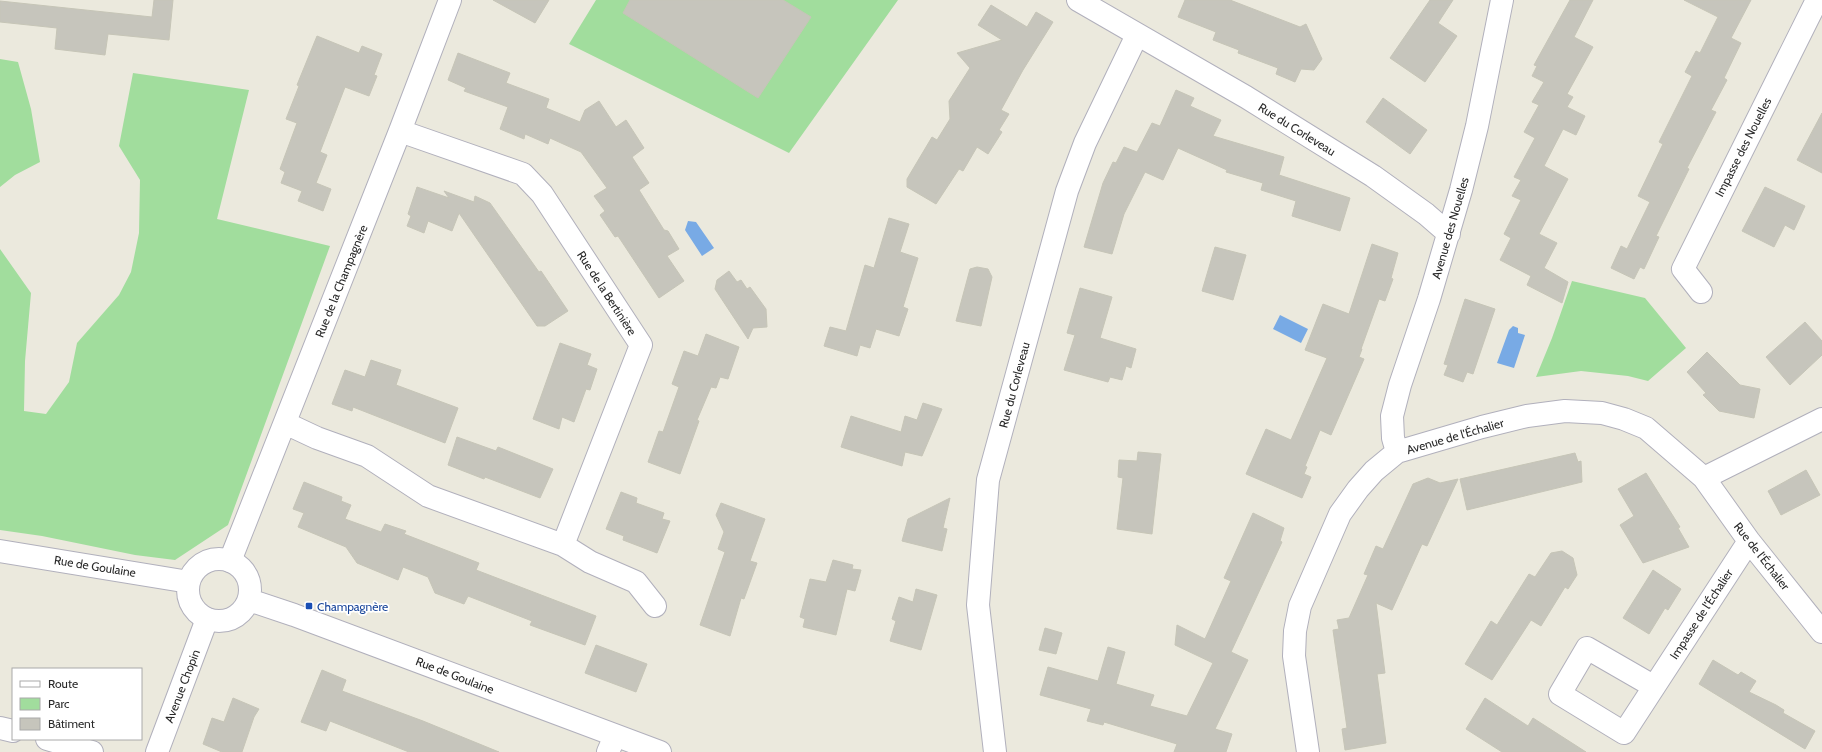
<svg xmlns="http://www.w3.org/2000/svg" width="1822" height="752" font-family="Cabin,sans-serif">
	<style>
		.green { fill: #a1dd9d }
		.water { fill: #78aae5 }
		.building { fill: #c6c5bc; stroke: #c6c5b7 }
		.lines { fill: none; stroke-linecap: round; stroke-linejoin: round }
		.minor-casing { stroke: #b1b0bc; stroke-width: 24 }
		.tertiary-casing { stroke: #b1b0bc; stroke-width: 24 }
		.minor { stroke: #fff; stroke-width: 22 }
		.tertiary { stroke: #fff; stroke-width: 22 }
		.transit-dot { fill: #1a4fb4; stroke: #fff; stroke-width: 1.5 }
		.labels { text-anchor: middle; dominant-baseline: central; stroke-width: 3.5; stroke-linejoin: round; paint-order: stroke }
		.street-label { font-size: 12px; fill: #2a2a2a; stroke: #fff }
		.transit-label { font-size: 12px; fill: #164399; stroke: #fff; text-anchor: start }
	</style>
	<rect width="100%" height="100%" fill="#ebe9dd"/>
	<path class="green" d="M596,0H898L789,153L569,44Z
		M0,59L18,62L31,109L40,162L15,175L0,187Z
		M133,73L249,90L217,219L330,246L228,525L175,560L135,555L42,536L0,530V249L31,293L25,361L24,411L46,414L69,382L77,343L119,295L131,272L139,233L140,180L119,146Z
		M1572,281L1645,298L1686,348L1648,381L1628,376L1581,371L1536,377L1552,338Z"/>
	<path class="water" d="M688,221L696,222L714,248L702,256L685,230Z
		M1280,315L1308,329L1301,343L1273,329Z
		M1513,326L1518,328V333L1525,335L1514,368L1497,363L1509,330Z"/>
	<path class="building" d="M154,0H173L169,40L108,34L105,55L55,49L57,28L0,22V1L152,17Z
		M493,0H549L535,23Z
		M630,0H783L811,17L758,98L623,13Z
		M1185,0H1230L1300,27L1306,24L1322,59L1314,70L1301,69L1295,82L1276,74L1278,68L1238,53L1239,50L1213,40L1216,32L1178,17Z
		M1430,0H1453L1438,23L1457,36L1425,82L1390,58Z
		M1570,0H1593L1574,37L1593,47L1567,94L1573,97L1567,107L1585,116L1576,135L1563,129L1544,166L1568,179L1539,234L1557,243L1544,268L1568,282L1562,303L1527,285L1531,276L1500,260L1511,238L1504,234L1521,200L1512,196L1521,180L1514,177L1535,138L1524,132L1539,105L1532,102L1544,82L1532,76L1537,66L1534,65Z
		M1684,0H1751L1731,38L1741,43L1724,78L1727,80L1711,110L1716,112L1687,168L1689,169L1656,236L1659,237L1644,269L1640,267L1634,279L1611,268L1621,246L1627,249L1650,202L1638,196L1663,144L1659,142L1692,76L1685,72L1696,51L1700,53L1718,17Z
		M991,5L1027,27L1036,12L1053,22L1023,70L1001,110L1009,114L999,130L1002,132L988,154L977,147L963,171L959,169L936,204L907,187V179L932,137L937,140L950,119L949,101L970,68L957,53L1002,40L978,25Z
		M317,36L359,53L362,46L382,54L374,75L377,76L369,96L345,87L320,152L327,155L316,183L331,189L323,211L298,201L302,191L281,183L285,172L280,169L297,123L286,119L299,86L297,85Z
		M458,53L510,73L506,83L549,99L546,108L580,122L585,110L599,101L616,127L626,120L644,148L632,157L649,183L639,190L664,230L668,231L679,249L667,256L684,281L659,298L618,236L615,237L600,215L605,211L594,196L607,188L581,152L550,138L548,144L525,134L524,139L500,129L508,107L464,91L466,88L448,80Z
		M1176,90L1194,98L1190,106L1221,120L1213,136L1284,157L1279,175L1350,198L1340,231L1292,216L1296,201L1261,190L1263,183L1226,172L1227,170L1178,148L1163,180L1145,172L1124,214L1112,254L1084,247L1103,183L1113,162L1116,163L1124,147L1137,152L1152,123L1160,126Z
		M1383,98L1427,130L1410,154L1366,122Z
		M1822,113V173L1797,160Z
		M417,187L449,198L444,191L474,202L475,196L490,203L539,272L541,271L568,311L545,326H537L459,213L452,231L428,221L424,233L407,226L411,216L408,214Z
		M1765,187L1805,206L1794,230L1785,225L1774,247L1742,231Z
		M889,218L909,224L900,252L918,258L903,307L908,309L899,336L876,329L870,348L860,345L857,356L824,346L830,327L846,331L865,265L874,268Z
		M1372,244L1398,253L1391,278L1393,279L1385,301L1379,299L1361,349H1362L1359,357L1364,359L1331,435L1320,430L1305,466L1307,467L1304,474L1311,477L1302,498L1246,474L1266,429L1291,440L1327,358L1305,350L1323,304L1349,314Z
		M1215,247L1246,255L1233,300L1202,291Z
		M977,267L988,269L992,277L981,326L956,321L970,269Z
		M729,271L737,282L741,280L747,289L750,287L766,309L767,327L753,328L748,339L715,289L717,280Z
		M1080,288L1112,297L1100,338L1136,349L1131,368L1126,366L1122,380L1110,377L1108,382L1064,370L1075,335L1067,333Z
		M1465,299L1495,309L1473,374L1467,372L1463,382L1444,375L1448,365L1444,364Z
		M1805,322L1822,341V355L1790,385L1766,357Z
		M706,334L739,347L728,379L720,377L716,388L711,387L697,420L699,421L680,474L648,462L659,431L663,432L679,387L672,384L684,351L698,356Z
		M560,343L591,354L587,365L597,369L590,390L586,389L574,422L562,417L559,429L533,419Z
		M1707,352L1740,385L1760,389L1754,418L1719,411L1703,395L1706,393L1687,372Z
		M371,360L401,370L396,385L458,408L445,443L353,407L352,411L332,404L345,370L365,377Z
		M923,403L942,409L922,456L905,452L902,466L841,447L851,416L901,432L905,416L917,420Z
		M457,437L496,451L498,447L553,469L540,498L485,477L484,479L448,465Z
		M1138,452L1161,454L1152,534L1117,529L1123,478L1118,477L1119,460L1137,461Z
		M1575,453L1578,462L1581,461L1582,482L1467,510L1460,479Z
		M1806,470L1820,495L1781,515L1768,491Z
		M1646,473L1680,527L1678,528L1689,547L1643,563L1620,525L1634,516L1618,489Z
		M1428,478L1440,483L1458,479L1427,546L1422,544L1392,610L1376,603L1385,673L1377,674L1386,743L1345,750L1342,729L1347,728L1333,630L1339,629L1337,620L1349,618L1368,575L1364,574L1376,546L1383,549L1413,484Z
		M304,482L342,497L341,501L351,505L345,519L381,532L385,524L406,531L404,534L479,563L476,570L596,616L585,645L530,625L532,621L468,596L464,604L435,593L428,577L403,567L398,580L357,563L346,547L298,527L304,513L293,509Z
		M621,492L637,498L636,503L664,513L662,519L670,521L657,553L623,540L624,536L606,529Z
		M950,498L943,528L947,529L942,551L902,541L908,519Z
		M721,503L765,519L750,561L757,563L744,599L741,598L730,636L700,625L725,552L718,549L724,532L716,515Z
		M1253,513L1284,528L1280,541L1282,542L1231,652L1248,660L1215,729L1232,734L1226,752H1174L1177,744L1104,722L1103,725L1087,721L1091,709L1040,695L1048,667L1098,681L1108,647L1125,652L1116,684L1154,695L1150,706L1187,716L1213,663L1175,645L1177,625L1205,639L1231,581L1224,578Z
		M1562,551L1573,558L1577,575L1568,589L1565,587L1541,626L1531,620L1492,680L1465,664L1491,621L1497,625L1529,574L1535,577L1551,553Z
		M833,560L853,565L852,569L861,570L855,591L847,589L836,635L803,627L805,619L800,617L810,579L826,582Z
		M1653,570L1681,589L1668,610L1665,608L1649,634L1623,618Z
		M916,589L937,595L921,650L890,641L896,621L892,619L899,597L913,602Z
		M1045,628L1062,633L1056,654L1039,650Z
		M596,645L647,664L636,692L585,673Z
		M1713,660L1738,675L1741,672L1756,681L1749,692L1776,705L1784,710L1783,713L1815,731L1805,749L1699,684Z
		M322,670L346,680L342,691L423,721L499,752H409L330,721L326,731L301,722Z
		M233,698L259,709L254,717L242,752H222L203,744L212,718L224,722Z
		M1485,698L1528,726L1533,718L1586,752H1502L1466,729Z"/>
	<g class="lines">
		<g class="minor-casing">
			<path id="minor" d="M1078,0L1246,97L1373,176L1426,214L1449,234
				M1701,292L1683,269L1817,0
				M285,423L317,438L367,456L428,496L563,545L641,345L542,194L523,174L400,131
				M1397,452L1393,438L1392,416L1400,385L1429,299L1461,190L1477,126L1502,0
				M1704,478L1822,419
				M563,545L590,562L636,582L655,606
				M230,561L400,131L450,0
				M1653,686L1587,648L1560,694L1624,733L1749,541
				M0,728L13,731
				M47,739L92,752
				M157,752L207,619
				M608,752L615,736
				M995,752L978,605L988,480L1067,191L1085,143L1137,35
				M1308,752L1294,656L1295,631L1300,606L1340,514L1358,489L1374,471L1397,452L1482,427L1527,416L1565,411L1602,413L1624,419L1646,428L1704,478L1749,541L1822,632"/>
		</g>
		<g class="tertiary-casing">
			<path id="tertiary" d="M0,551L189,582
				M188 590a31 31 0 1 1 62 0a31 31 0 1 1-62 0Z
				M249,600L294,615L660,752"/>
		</g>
		<use href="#minor" class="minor"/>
		<use href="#tertiary" class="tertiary"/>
	</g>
	<rect class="transit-dot" x="305" y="602" width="8" height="8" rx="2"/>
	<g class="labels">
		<g class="street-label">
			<text transform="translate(1297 129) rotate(32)">Rue du Corleveau</text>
			<text transform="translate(1743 147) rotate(-63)">Impasse des Nouelles</text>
			<text transform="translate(1450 228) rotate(-74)">Avenue des Nouelles</text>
			<text transform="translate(341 281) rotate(-68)">Rue de la Champagnère</text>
			<text transform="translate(607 293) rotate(57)">Rue de la Bertinière</text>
			<text transform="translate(1014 385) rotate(-75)">Rue du Corleveau</text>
			<text transform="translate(1455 436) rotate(-16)">Avenue de l'Échalier</text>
			<text transform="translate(1762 556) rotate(52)">Rue de l'Échalier</text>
			<text transform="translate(95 566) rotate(9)">Rue de Goulaine</text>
			<text transform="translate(1701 614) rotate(-57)">Impasse de l'Échalier</text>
			<text transform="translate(455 675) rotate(21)">Rue de Goulaine</text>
			<text transform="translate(182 686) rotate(-69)">Avenue Chopin</text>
		</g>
		<g class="transit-label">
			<text x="317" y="606">Champagnère</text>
		</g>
	</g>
	<rect x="12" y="668" width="130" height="72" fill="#ffffff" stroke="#aaaaaa"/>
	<rect x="20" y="681" width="20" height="6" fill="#ffffff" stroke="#aaaaaa"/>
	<text x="48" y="688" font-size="12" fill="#2a2a2a">Route</text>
	<rect x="20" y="698" width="20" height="12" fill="#a1dd9d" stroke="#aaaaaa"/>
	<text x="48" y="708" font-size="12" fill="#2a2a2a">Parc</text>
	<rect x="20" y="718" width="20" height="12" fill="#c6c5bc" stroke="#aaaaaa"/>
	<text x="48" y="728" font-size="12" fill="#2a2a2a">Bâtiment</text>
</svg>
